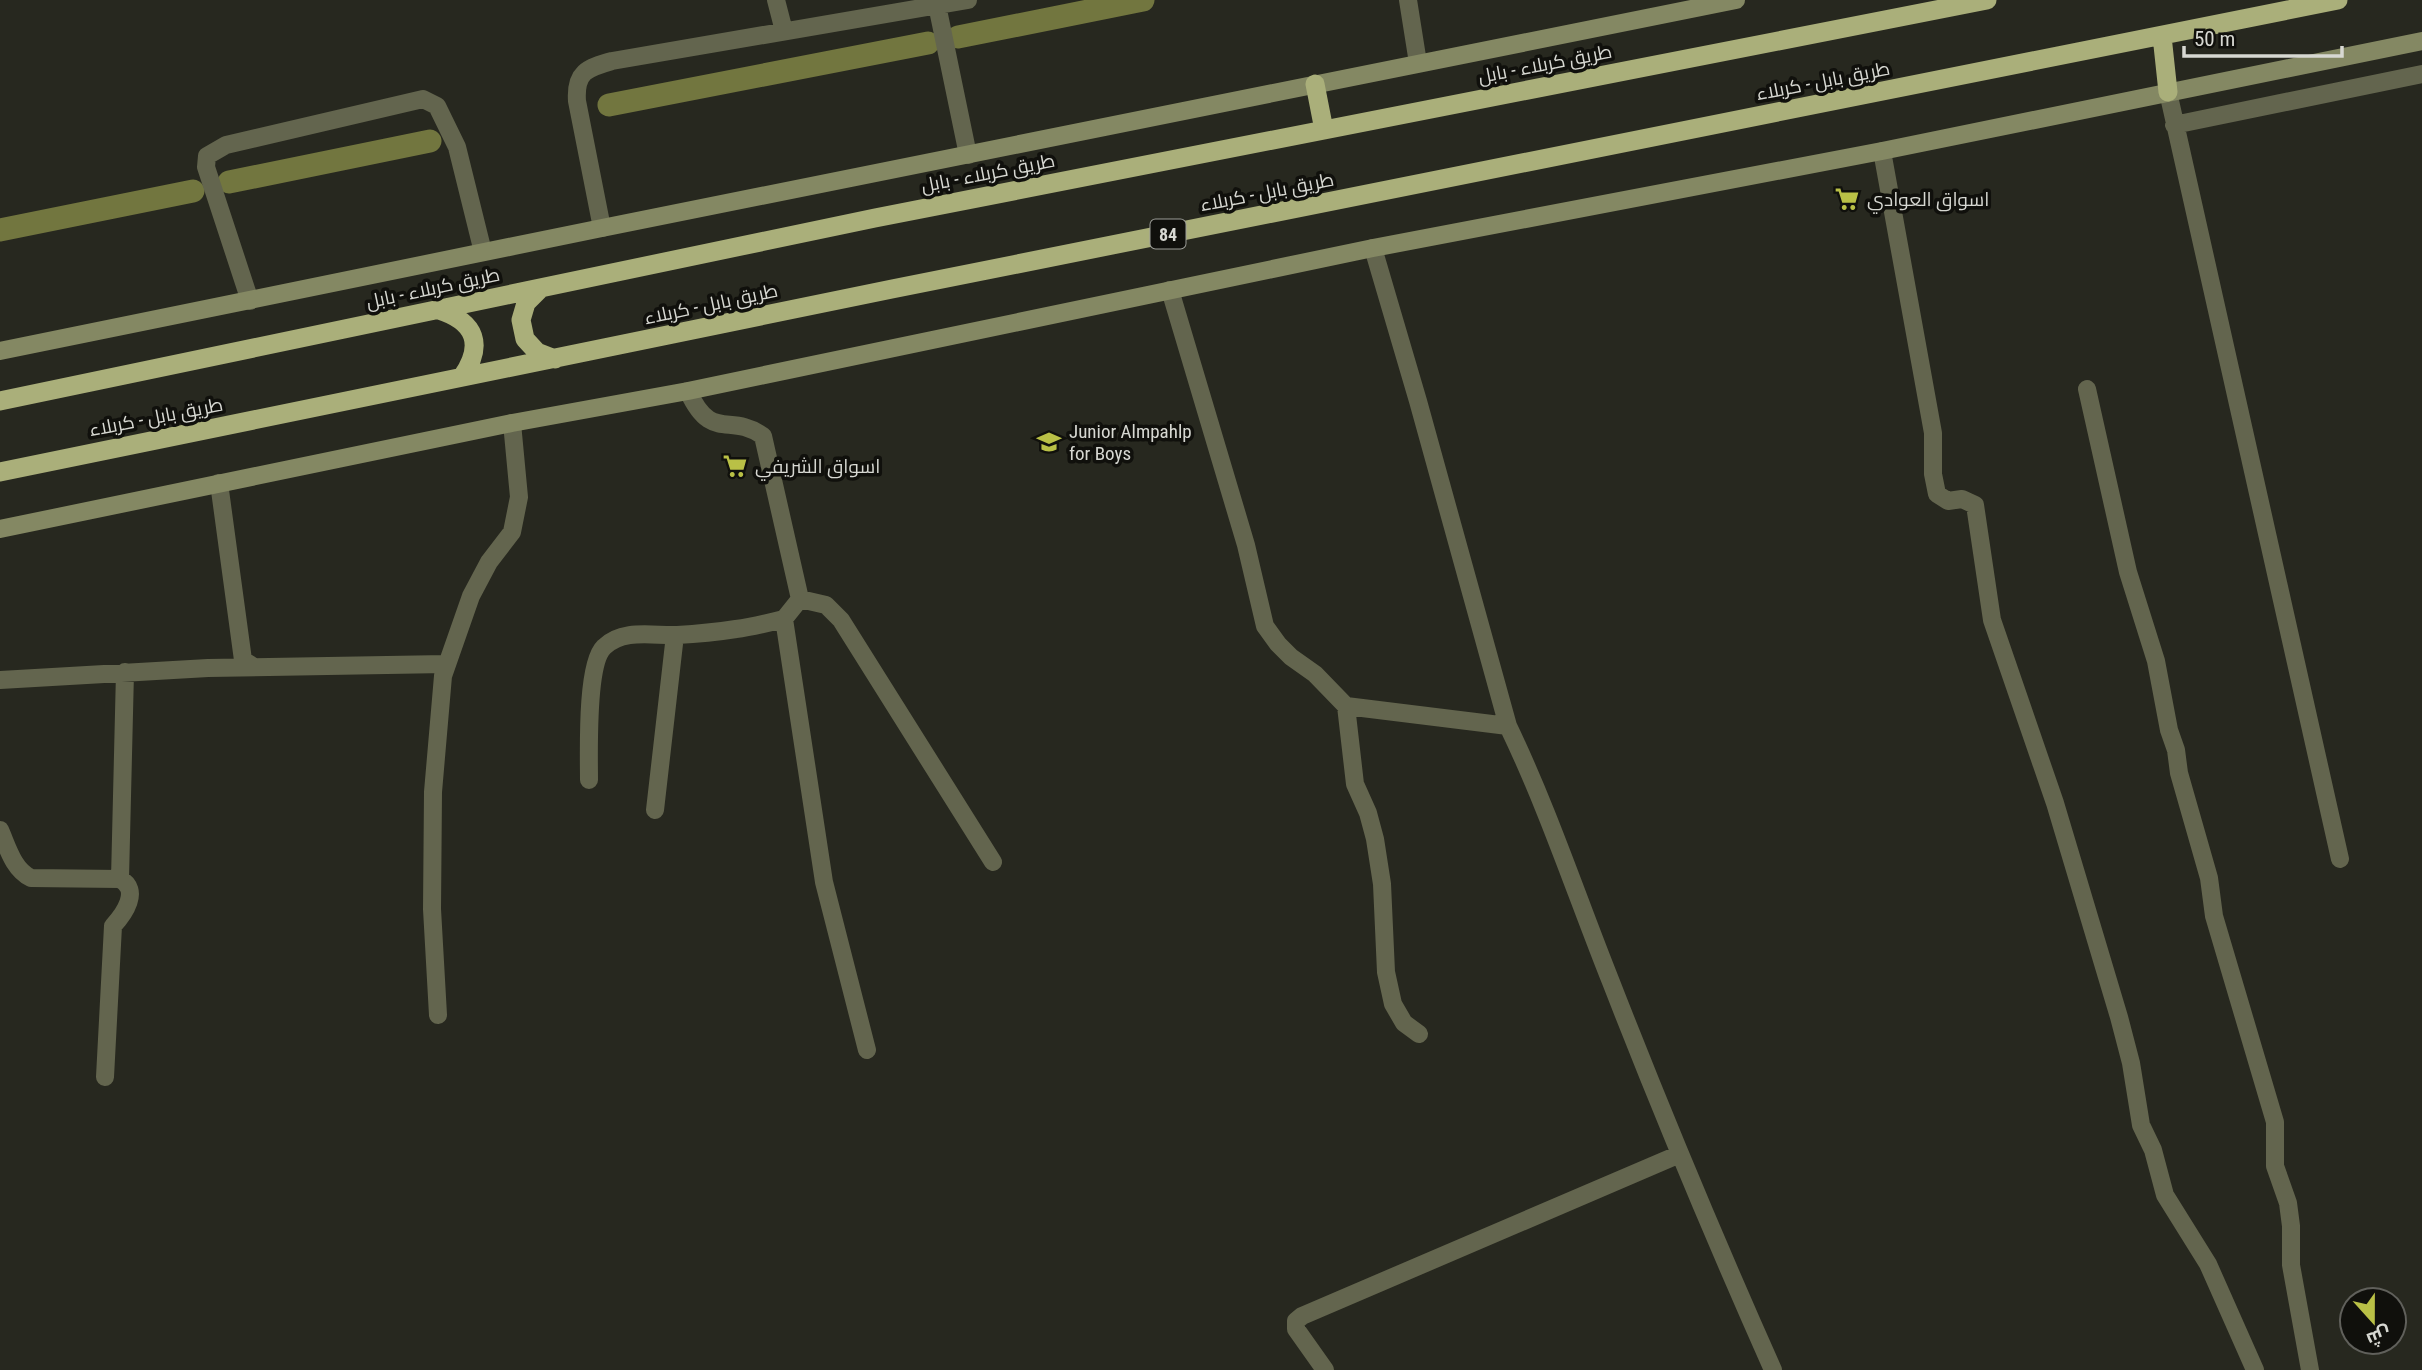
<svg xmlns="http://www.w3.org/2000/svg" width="2422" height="1370" font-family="'Roboto Condensed',Cairo,sans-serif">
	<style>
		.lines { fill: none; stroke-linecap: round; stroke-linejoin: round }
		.canal { stroke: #72763f; stroke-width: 23 }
		.minor { stroke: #63654e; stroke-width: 18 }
		.secondary { stroke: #848863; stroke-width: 18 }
		.trunk { stroke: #aaaf7a; stroke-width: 19 }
		.labels { text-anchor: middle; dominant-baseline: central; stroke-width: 7; stroke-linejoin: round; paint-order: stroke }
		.shield { fill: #10100c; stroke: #9b9c97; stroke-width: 2 }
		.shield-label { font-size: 18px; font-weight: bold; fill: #d7d8d2 }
		.street-label { font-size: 19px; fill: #d7d8d2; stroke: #10100c }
		.poi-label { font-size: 19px; fill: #d7d8d2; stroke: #10100c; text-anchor: start }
	</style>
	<rect width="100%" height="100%" fill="#27281f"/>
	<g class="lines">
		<path class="canal" d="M958,37L1143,0
			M609,105L928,43
			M229,182L430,141
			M0,230L193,191"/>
		<path class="minor" d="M776,0L784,31
			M1408,0L1418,63
			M937,5L968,155
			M2168,92L2340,859
			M2174,125L2422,74
			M1882,151L1933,433V474L1937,494L1948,501L1962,499L1975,505L1992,620L2055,803L2119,1017L2131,1063L2141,1125L2153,1150L2165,1195L2208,1264L2255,1370
			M602,228L577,101C575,72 587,68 612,61L968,0
			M1373,248L1418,401L1508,726C1548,809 1577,897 1611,982C1662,1113 1716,1242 1773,1370
			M1170,290L1246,545L1265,626L1278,644L1291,657L1315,674L1346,706L1508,726
			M250,301L206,167L207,156L226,145L423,99L437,106L457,147L483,252
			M2087,389L2128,572L2156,661L2169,730L2176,750L2179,773L2209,878L2214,916L2275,1122V1166L2288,1203L2291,1226V1265L2310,1370
			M688,391C712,443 729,412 763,436L800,599
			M219,483L243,660L254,667
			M800,599L784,619L824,882L867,1050
			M800,599L826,605L841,620L993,862
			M0,680L208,668L446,664
			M1346,706L1355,784L1368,813L1375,839L1382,884L1386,972L1393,1004L1404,1023L1419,1034
			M589,780C589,754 586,664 604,647C623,628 654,636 677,635C696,634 717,632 736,629C752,627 768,623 784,619
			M655,810L675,635
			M0,830C8,848 13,869 31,878L120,879C141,890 124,914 113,926L105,1077
			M120,879L125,672
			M438,1015L432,909L433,792L443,676L471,596L489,562L512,532L519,497L512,423
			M1325,1370L1296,1329V1321L1302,1316L1680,1154"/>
		<path class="secondary" d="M0,351L602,228L1736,0
			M0,529L512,423L688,391L1373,248L1882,151L2422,41"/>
		<path class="trunk" d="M2162,36L2168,92
			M1315,84L1324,130
			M539,290L526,303L521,320L525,339L537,352L555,359
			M439,310C476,322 484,345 462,377
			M0,401L875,218L1987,0
			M0,472L892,289L2338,0"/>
	</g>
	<defs>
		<g id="supermarket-bare" transform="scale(1.89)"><path d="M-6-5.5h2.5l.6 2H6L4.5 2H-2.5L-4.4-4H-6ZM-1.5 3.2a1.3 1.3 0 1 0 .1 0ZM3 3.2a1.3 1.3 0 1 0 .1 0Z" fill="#b9c046" stroke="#10100c" stroke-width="2.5" paint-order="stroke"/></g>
		<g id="school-bare" transform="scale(1.89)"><path d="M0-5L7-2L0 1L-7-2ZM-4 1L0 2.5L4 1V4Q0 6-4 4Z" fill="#b9c046" stroke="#10100c" stroke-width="2.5" paint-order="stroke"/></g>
	</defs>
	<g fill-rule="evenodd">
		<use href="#supermarket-bare" x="1847" y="199"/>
		<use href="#school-bare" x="1049" y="442"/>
		<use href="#supermarket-bare" x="735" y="466"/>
	</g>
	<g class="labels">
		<rect class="shield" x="1150.5" y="219.5" width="35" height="29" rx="5"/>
		<g class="shield-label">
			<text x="1168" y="234">84</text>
		</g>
		<g class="street-label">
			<text transform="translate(1545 64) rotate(-11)">طريق كربلاء - بابل</text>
			<text transform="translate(1823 81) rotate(-11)">طريق بابل - كربلاء</text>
			<text transform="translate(988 173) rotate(-11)">طريق كربلاء - بابل</text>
			<text transform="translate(1267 192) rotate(-11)">طريق بابل - كربلاء</text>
			<text transform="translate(433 288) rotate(-12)">طريق كربلاء - بابل</text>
			<text transform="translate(711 304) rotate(-12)">طريق بابل - كربلاء</text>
			<text transform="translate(156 417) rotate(-11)">طريق بابل - كربلاء</text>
		</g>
		<g class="poi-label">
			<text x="1867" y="199">اسواق العوادي</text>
			<text x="1069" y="431">Junior Almpahlp<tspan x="1069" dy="22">for Boys</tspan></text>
			<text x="755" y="466">اسواق الشريفي</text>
		</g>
	</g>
	<g transform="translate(2373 1321) rotate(159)"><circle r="33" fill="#10100c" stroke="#60605b" stroke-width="2"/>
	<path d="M0-5L12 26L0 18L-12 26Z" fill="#b9c046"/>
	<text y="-10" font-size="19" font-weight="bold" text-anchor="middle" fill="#d7d8d2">ش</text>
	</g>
	<path d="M2184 46v10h158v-10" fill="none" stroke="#d7d8d2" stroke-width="3.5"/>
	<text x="2194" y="46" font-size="21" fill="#d7d8d2" stroke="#10100c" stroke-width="5" paint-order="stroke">50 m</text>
</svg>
